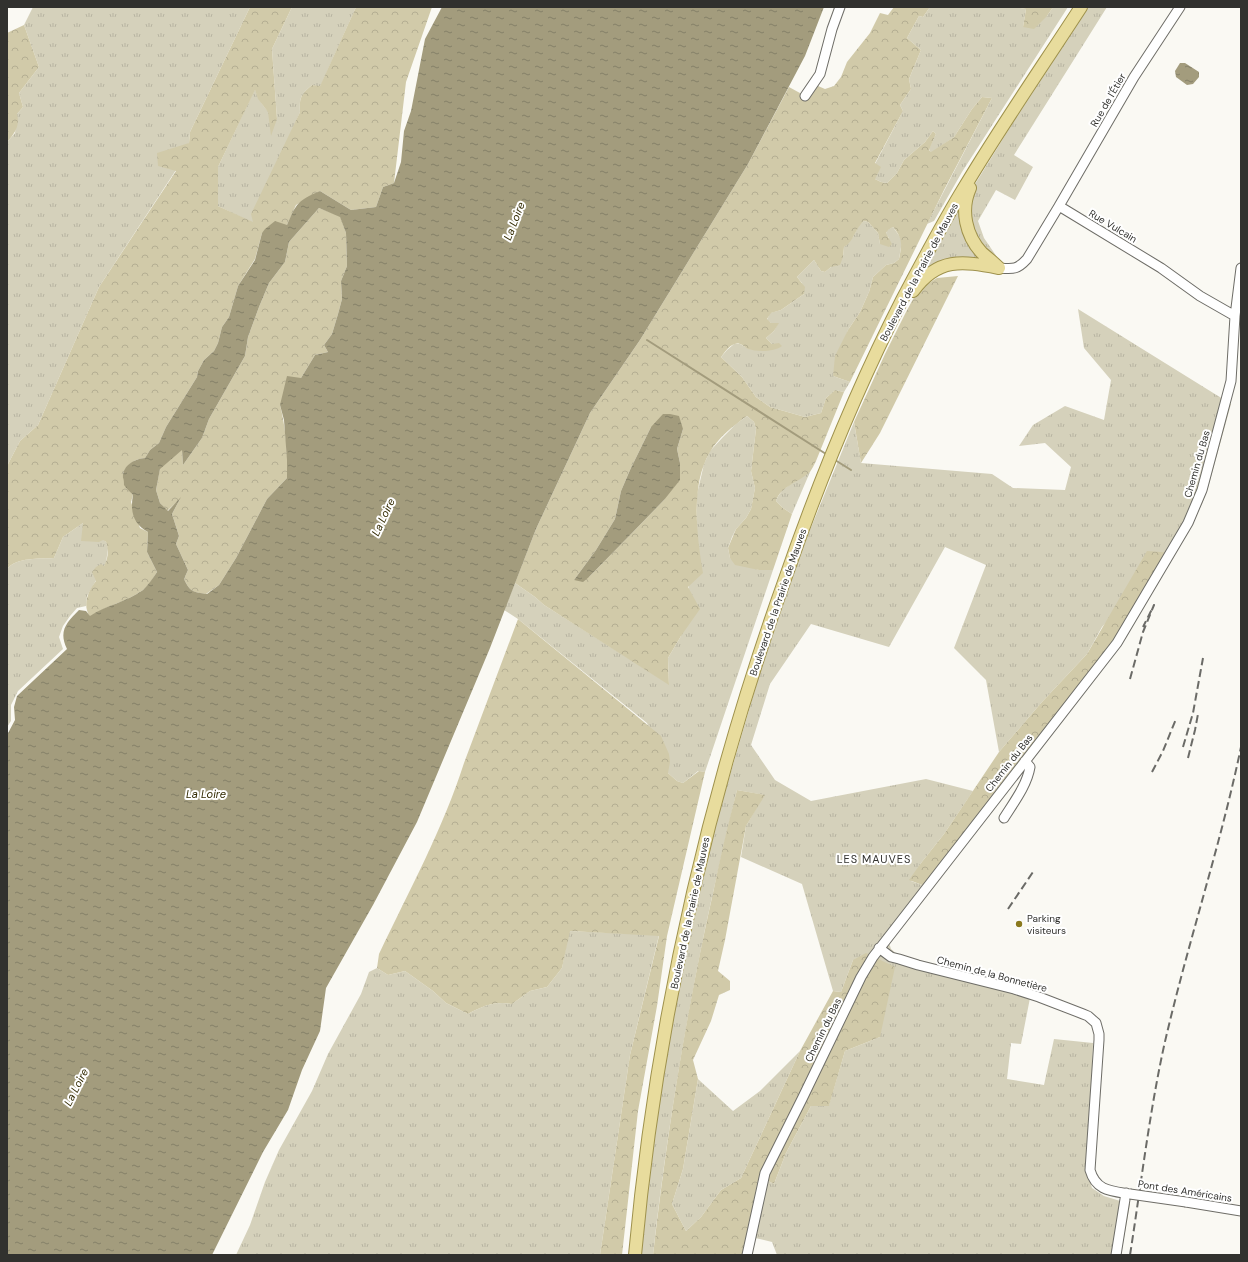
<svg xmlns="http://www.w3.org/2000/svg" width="1248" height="1262" font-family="'DM Sans',sans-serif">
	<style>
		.grass { fill: url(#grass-tufts) }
		.forest { fill: url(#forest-crowns); fill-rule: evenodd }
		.water { fill: url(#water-ripples); fill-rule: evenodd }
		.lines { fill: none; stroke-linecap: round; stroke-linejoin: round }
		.stream { stroke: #a39c7d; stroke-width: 2 }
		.minor-casing { stroke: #6e6d67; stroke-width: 11 }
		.major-casing { stroke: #9e914c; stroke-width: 14 }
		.minor { stroke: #fff; stroke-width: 9 }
		.major { stroke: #e8dc9d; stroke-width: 12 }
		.rail { stroke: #6b6b67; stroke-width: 2; stroke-dasharray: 8 4; stroke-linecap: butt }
		.minor-bridge-casing { stroke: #6e6d67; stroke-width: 11; stroke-linecap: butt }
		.minor-bridge { stroke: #fff; stroke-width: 9 }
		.poi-dot { fill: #8a791d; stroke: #fff; stroke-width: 1.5 }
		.labels { text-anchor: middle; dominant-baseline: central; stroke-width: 4; stroke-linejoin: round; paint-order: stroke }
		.street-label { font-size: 10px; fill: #31312e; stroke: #fff }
		.poi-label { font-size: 10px; fill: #31312e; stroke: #fff; text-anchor: start }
		.water-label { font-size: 11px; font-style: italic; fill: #322a00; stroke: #fff }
		.neighbourhood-label { font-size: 11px; letter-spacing: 1px; fill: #31312e; stroke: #fff }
	</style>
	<defs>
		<pattern id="grass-tufts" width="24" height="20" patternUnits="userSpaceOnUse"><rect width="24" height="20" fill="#d5d1bb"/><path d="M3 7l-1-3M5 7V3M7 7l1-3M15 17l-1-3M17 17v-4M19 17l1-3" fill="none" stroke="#b7b4a1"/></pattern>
		<pattern id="forest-crowns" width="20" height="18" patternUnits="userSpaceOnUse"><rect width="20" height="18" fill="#d1caa9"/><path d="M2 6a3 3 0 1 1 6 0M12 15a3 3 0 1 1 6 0" fill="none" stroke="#b4ae92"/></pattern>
		<pattern id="water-ripples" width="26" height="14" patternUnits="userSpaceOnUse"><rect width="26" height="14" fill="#a39c7d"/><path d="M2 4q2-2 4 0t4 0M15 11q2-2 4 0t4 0" fill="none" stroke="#858067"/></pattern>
	</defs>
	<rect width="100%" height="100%" fill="#faf9f3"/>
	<path class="grass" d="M33,7H250L190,132L189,143L176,170L99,287L38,425L20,441L7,466V142L15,133L17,114L23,107L19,93L39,67L24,25Z
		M292,7H356L320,87L312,85C301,94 299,98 300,112L253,223L218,206V167L255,89C259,103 267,111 277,119L272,49Z
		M930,7H1014L1026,9L1023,27L1047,16L1053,7H1068L962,172L934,221L927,224L992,98L982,97L972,109L954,137L931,153L929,149L936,134L933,131L925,142L904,160L897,173L887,183L881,182L875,179V164L903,111L900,105L911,89L909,79L921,50L907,38L919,16L923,17Z
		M1087,7H1107L1014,155L1033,167L1015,200L996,190L978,221L984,238L997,257L996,258L979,243L969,227L972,189L1022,108Z
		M961,203L962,221L991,263L920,275Z
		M864,221L868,222L878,233L880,244L889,238L886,234L887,230L893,227L900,237L902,241L899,259L894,263L886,265L873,277L869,292L860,312L848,330L833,376L850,382L844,392L835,390L826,398L821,413L805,417L770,407L756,397L742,377L721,357L727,350L734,344H740L749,349L765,350L772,344L766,338L774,331L778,323H771L767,320L770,313L781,310L804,294L802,283L797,277L814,260L821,271L825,272L843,257L844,247L853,237L859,225Z
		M1078,309L1231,404L1208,488L1202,504L1189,529L1102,627L1087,654L1041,703L999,752L986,680L954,648L986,565L945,547L889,647L811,624L770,684L751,745L775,780L811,801L926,779L973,791L944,834L921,863L911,881L930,888L889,943L891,949L898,955L972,974V982L1030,998L1021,1044L1011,1043L1007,1079L1044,1085L1054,1039L1093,1043L1092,1070L1086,1168L1092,1188L1104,1196L1130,1204L1121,1255H777L772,1242L747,1236L758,1180L768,1181L774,1184L786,1153L811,1106L829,1105L845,1051L880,1037L853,960L841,992L833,991L802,884L741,857L746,826L764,795L737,790C726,836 715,882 705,929C683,1036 665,1146 653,1255H638L667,1040L704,864L773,628L797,562L854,422L861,463L992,474L1013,488L1065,490L1071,467L1045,443L1019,446L1033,425L1065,406L1104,420L1111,380L1084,348Z
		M747,416L754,422L756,429L751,471L755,488L751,509L746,518L736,529L732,537L728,548L730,558L759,570H773L705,772L698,771L683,783L677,781L668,773L647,723L518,619L504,610L515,583L535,597L544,605L669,684L668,658L681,636L697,535V494L704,464L710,451L723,437L736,424Z
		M810,472L792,514L783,508L776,501C781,487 799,479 810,472Z
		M83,523L106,542L108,548L106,563L87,596L86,606L77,608L70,616L63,626L59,637L63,649L18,691L11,705V721L7,727V569C17,557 40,559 54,558L63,537Z
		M569,931L659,935L630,1055L600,1255H236L250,1225L265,1182L279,1150L312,1091L328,1054L361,994L369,972L377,968L388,975L405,971L433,991L446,1003L468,1014C483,1006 495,1001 512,1004L530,991L547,987L562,968Z
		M800,1051L741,1178L721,1190L701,1217L686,1231L672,1204L683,1169L698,1079L733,1111L760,1091Z"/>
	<path class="forest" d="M250,7H292L272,49L277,119L271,136L268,112L258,99L255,90L218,167V206L253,222L251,214L300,112C299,98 301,94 312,85L320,86L356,7H432L406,82L394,183L383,187L376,207L351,210L320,191L296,205L287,225L262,233L255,259L238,286L229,317L222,327L218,343L214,351L204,360L198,371L197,377L166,427L159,443L150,450L145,458C134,459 128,464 123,473L127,487L133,495L131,502L140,528L148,532L147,552L157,572C153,578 149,585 143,590C127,602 106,605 90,617C82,605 88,591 96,581L92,572L96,567L101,564L104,566C108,559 109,550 106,542L103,540L99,542L81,541L83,523L63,537L54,558C40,559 17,557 7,569V466L20,441L38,425L99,287L176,171L158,166L157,153L189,143L190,132Z
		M894,7H930L923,17L919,16L907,38L921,50L909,79L911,89L900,105L903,111L875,163L881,167L875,179L881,182L887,183L897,173L904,160L925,142L933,131L936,134L929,150L931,152L954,137L972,109L982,97L992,98L944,190L850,382L833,376L835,356L848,330L860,312L869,292L873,277L886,265L894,263L899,259C902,244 903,239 893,227L888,230L886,233L892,244L889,247L880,244L878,233L868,222L864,221C855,228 854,242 844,247L843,257L840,265L831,267L825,272L821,271L814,260L797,277L805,287L804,294L781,310L771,313L767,319L771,323H779L774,331L766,338L772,344L779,343L782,346C775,352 757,352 748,349C746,348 743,345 740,344C732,341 725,352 721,357L742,377L756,397L770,407L805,417L821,413L826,398L835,390L844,392L816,461C814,465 812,469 810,472C799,482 781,486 776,501L783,508L792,514L773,570H759L735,565L730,558L728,548L736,529L746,518L751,509L755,488L751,471L756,429L754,422L747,416C733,426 718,438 710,452C690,485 697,537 703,573L688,587L700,609L681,636L668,658L669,685L544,605L535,597L515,583L536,529L590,413L640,340L748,164L789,87L809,98L818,86L825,89L834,86L841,77L847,62L870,33L880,13L888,15ZM651,427L683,429L677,449L680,463L664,500L634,531L589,577L574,580L596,550L615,519L621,491L630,470Z
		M1014,7H1053L1047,16L1034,29L1023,27L1026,9Z
		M24,25L39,67L19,93L23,107L17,114C20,126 15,133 7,142V33Z
		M319,208L340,216L346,233L347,266L341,281L342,299L338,314L332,334L324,345L328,352L315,355L301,378L280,405C286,429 288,454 287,478L267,499L236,558L219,585L206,594C193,592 190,592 184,579L188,570L176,544L179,536L172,514L180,499L167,511L160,503L156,490L160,468L182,449L183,465L202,438L209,419L245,356L248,337L259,307L269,283L285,262L289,242Z
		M958,276L880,433L861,463L854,422L885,354L906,312L918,290L937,278Z
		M1147,551L1174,553L1129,631L930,888L909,880L921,863L944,834L999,752L1041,703L1087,654Z
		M518,619L661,736L669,754L670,762L668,773L677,781L683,783L699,771L705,772L667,936L657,1006L638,1111L622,1255H600L630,1055L659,936L570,931L562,968L547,987L530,991L512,1004C495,1001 483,1006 468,1014L446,1003L433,991L405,971L388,975L377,968L379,954C409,891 443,829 464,763Z
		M737,790L765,795L746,826L725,940L718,971L730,981V990L719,995L711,1021L693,1060L698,1079L683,1169L672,1204L686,1231L701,1217L721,1190L741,1178L800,1051L833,991L841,992L853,960L866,953L895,967L880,1037L845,1051L829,1106H811L786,1153L774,1184L768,1181L758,1180L743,1255H653C667,1133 686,1012 713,893C720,858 728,824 737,790Z"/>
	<path class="water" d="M442,7H824L805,56L748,164L640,340L590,413L536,529L490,648L417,822L373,905L326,988L320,1031L302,1070L288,1110L263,1152L212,1255H7V735L15,720L14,707L17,696L67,649C58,631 67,622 79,610L86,611L90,616C106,605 127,602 143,590C148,585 153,578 157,572L147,552L148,532C133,524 130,511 133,495C130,492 126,488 124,485C124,484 124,479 123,478C122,466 134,459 145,458L150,450L159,443L166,427L197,377L198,371L204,360L214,351L218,343L222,327L229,317L238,286L255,260L262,233L265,229L275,221L287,225C296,204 298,200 320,191L351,210L376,207L383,187L394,183L401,162L404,131L411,111L425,39ZM319,208L340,217L346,233L347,266L341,281L342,299L338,314L332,334L324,345L328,352L315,355L301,378L287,376L280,405L284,420L287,460V478L267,499L236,558L219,585L207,594C193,592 190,592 184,579L188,570L176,544L179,536L172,514L181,497L168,511L160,503L156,490L160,469L182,450L183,465L202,438L209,419L245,356L248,337L259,307L269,283L285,262L289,242Z
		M1180,63H1185L1199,72V77L1193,84L1187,85L1176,77L1175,71Z
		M663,414H670L679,416L683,429L677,449L680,463V480L664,500L634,531L589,577L583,582L574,580L596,550L615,519L621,491L630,470L651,427Z"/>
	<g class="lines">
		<path class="stream" d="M647,340L826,454
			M835,460L851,470"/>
		<g class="minor-casing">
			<path id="minor" d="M805,96L820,74L832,29L840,7
				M1059,206L1134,77L1180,7
				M999,268C1013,269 1017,270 1027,259L1059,206L1161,268L1200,296L1235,316
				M1004,818C1014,802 1027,785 1030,767L1025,761
				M879,948L891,957L899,959L918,965L1014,989L1039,997L1083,1014L1088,1016L1096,1023L1099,1034V1040L1090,1170C1096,1191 1111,1191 1130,1194
				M1186,1202L1241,1211
				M747,1255L765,1173L803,1097L861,977L873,957L1117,643L1188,523L1202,490L1231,381L1235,316L1241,268
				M1116,1255L1126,1193"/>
		</g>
		<g class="major-casing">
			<path id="major" d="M970,188C960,210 966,236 982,253C988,258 994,263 999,268
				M913,291C938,257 962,261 999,268
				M635,1255C656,1025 707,797 785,579C818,484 856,390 902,300C922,262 942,224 964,188C1001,126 1042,67 1081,7"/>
		</g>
		<use href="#minor" class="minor"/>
		<use href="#major" class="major"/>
		<path class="rail" d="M1130,679L1143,632L1154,605L1143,627
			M1183,747L1193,713L1203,658
			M1188,758L1195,730L1198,714
			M1152,772L1163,751L1176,719
			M1008,909L1033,872
			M1130,1255C1141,1185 1149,1115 1164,1046C1187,945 1220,848 1241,747"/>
		<g class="minor-bridge-casing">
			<path id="minor-bridge" d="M1130,1194L1186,1202"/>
		</g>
		<use href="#minor-bridge" class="minor-bridge"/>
	</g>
	<circle class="poi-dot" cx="1019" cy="924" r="4"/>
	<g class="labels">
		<g class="street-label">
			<text transform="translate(1108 100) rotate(-60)">Rue de l'Étier</text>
			<text transform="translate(1113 226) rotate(31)">Rue Vulcain</text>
			<text transform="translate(919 272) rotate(-62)">Boulevard de la Prairie de Mauves</text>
			<text transform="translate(1197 464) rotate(-74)">Chemin du Bas</text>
			<text transform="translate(778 602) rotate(-71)">Boulevard de la Prairie de Mauves</text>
			<text transform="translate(1009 763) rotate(-52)">Chemin du Bas</text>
			<text transform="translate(690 913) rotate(-78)">Boulevard de la Prairie de Mauves</text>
			<text transform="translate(992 974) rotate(15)">Chemin de la Bonnetière</text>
			<text transform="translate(823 1030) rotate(-64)">Chemin du Bas</text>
			<text transform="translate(1185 1191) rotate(9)">Pont des Américains</text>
		</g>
		<g class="poi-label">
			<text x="1027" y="918">Parking<tspan x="1027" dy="12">visiteurs</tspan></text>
		</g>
		<g class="water-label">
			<text transform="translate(514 221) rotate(-69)">La Loire</text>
			<text transform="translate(383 517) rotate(-65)">La Loire</text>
			<text x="206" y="794">La Loire</text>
			<text transform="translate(76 1087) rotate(-63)">La Loire</text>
		</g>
		<g class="neighbourhood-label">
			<text x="874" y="859">LES MAUVES</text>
		</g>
	</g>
	<rect width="1248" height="1262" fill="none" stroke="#31312e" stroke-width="16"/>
</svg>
